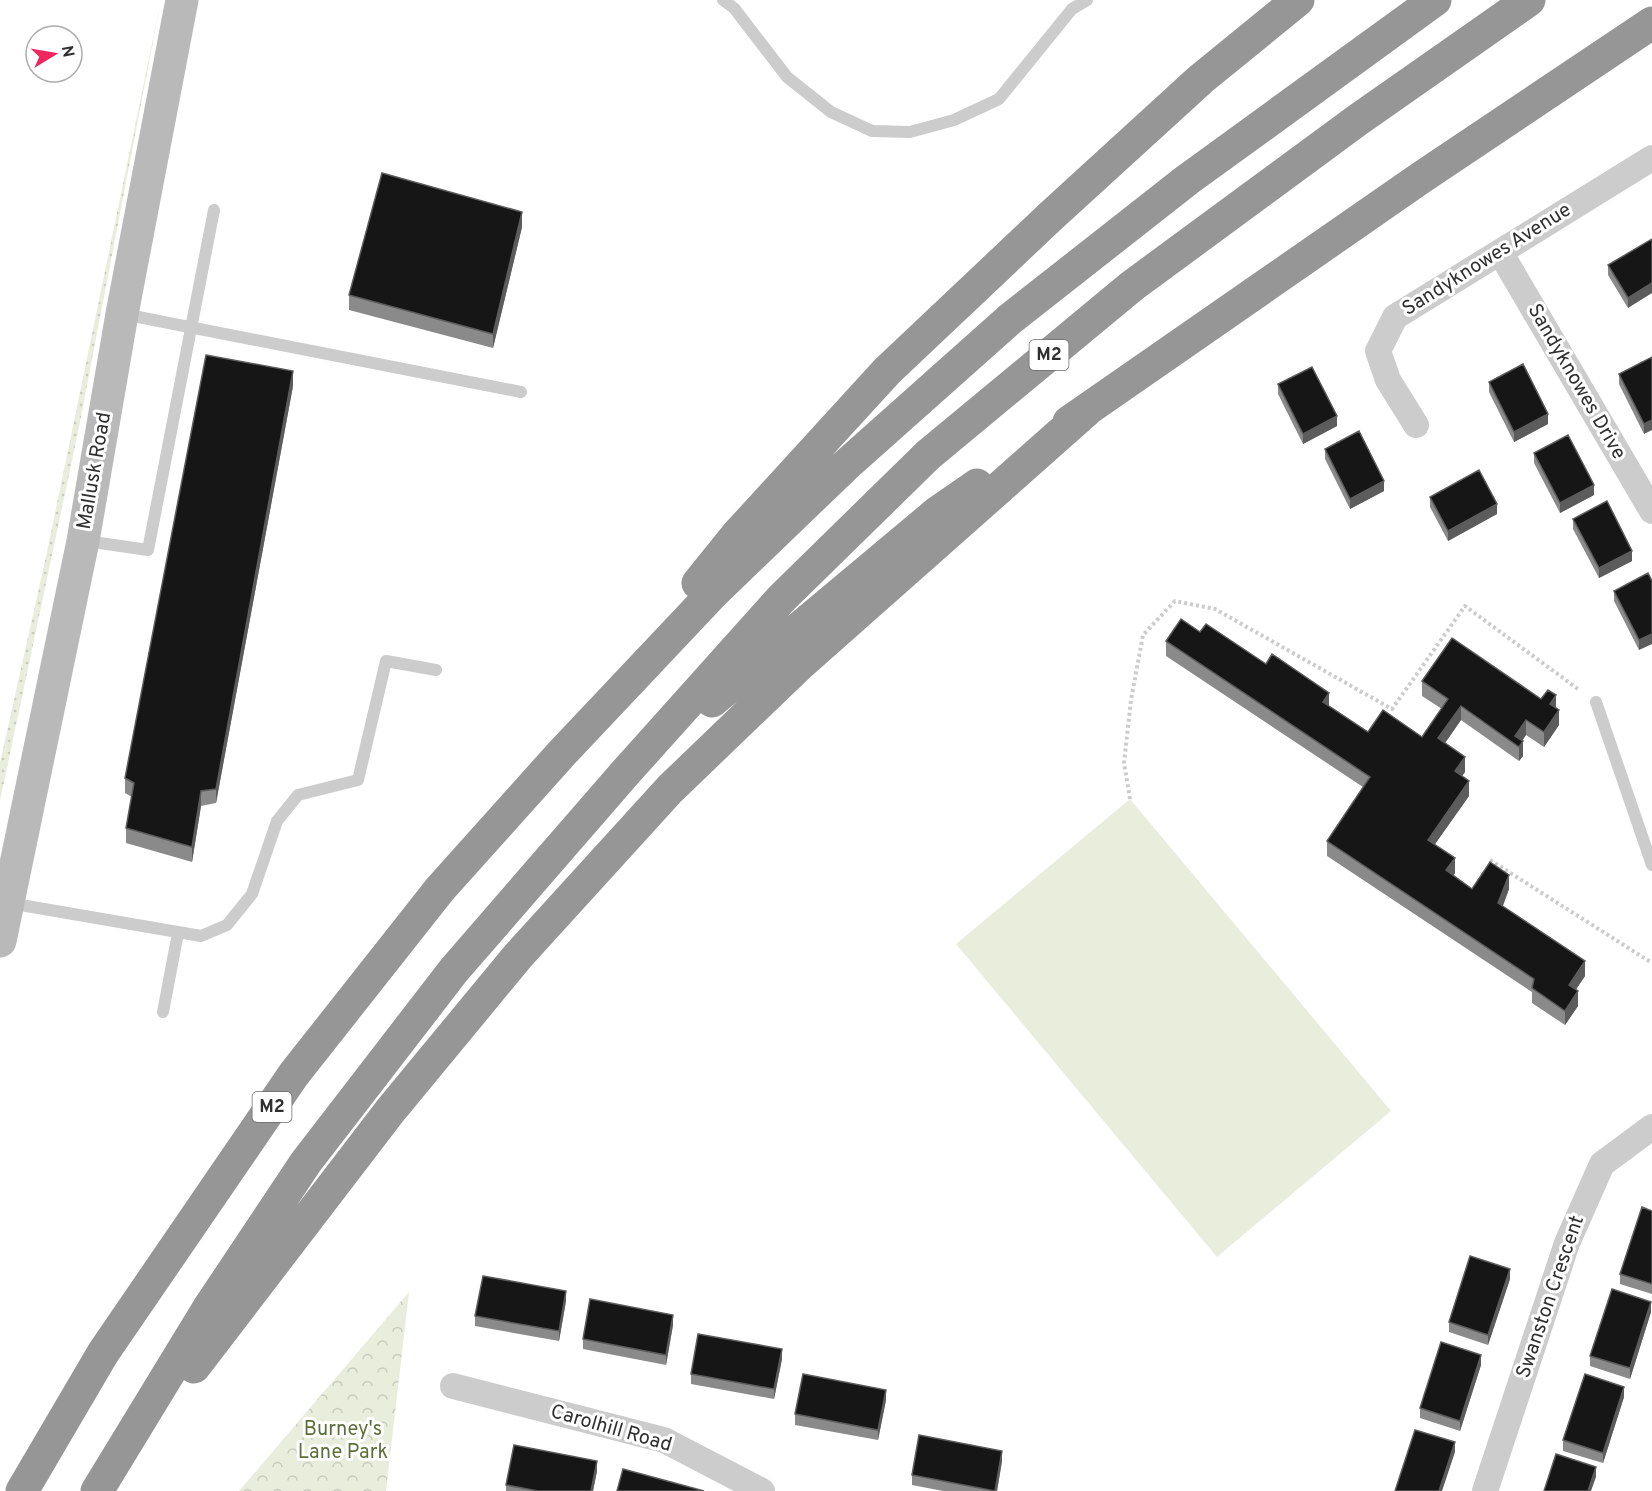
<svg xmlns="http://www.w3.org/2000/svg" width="1652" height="1491" font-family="Overpass,sans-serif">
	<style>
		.grass { fill: url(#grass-dots) }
		.park { fill: url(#park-crowns) }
		.pitch { fill: #e9eddc }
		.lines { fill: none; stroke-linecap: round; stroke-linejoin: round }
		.path { stroke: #ccc; stroke-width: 4; stroke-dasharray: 3 3; stroke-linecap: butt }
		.service { stroke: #ccc; stroke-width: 12 }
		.minor { stroke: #ccc; stroke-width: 26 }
		.secondary { stroke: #b9b9b9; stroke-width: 33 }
		.motorway { stroke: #969696; stroke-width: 33 }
		.wall { fill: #8a8a8a }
		.shaded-wall { fill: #5c5c5c }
		.building { fill: #161616; stroke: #5c5c5c; stroke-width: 1.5 }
		.labels { text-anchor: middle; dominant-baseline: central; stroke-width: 6; stroke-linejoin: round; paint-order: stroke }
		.shield { fill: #fff; stroke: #6d6d6d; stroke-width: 1.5 }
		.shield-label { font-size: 18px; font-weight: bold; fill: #2f2f2f }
		.street-label { font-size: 20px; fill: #2f2f2f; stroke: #fff }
		.park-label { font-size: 20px; fill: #5c6e39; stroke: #fff }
	</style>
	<defs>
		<pattern id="grass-dots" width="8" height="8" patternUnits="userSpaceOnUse" patternTransform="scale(1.5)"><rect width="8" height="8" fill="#e9eddc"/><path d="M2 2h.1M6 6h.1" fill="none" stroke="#c8ccbd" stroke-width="1.8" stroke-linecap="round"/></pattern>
		<pattern id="park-crowns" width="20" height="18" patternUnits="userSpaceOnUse" patternTransform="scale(1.5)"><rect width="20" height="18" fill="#e9eddc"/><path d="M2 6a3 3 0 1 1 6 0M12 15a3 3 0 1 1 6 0" fill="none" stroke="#c8ccbd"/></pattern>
	</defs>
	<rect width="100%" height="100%" fill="#fff"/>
	<path class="grass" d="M161,0L78,432L0,801V763L47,552Z"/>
	<path class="park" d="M409,1292L386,1491H239Z"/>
	<path class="pitch" d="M1130,799L1391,1111L1217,1257L956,944Z"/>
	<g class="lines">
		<path class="path" d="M1130,799L1124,763L1131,700L1143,635L1175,601L1215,609L1392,709L1465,606L1578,689
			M1490,860L1652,963"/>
		<path class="service" d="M723,0L734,8L787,77L831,112L872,131L910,132L954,120L999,99L1072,9L1087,0
			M123,314L521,392
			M86,541L148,550L214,210
			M1596,702L1652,865
			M9,903L201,936L227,925L252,894L277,821L298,795L358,780L386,661L436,670
			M163,1012L178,933"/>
		<path class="minor" d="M1500,252L1652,511
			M1416,425L1388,380L1378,351L1395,317L1652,158
			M453,1386L664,1440L762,1491
			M1485,1491L1567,1243L1602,1164L1652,1127"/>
		<path class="secondary" d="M0,941L83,541L122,314L182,0"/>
		<path class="motorway" d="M1069,422L1422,177L1652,23
			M698,583L736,536L887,371L1051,216L1201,79L1298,0
			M712,701L938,512L977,485
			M194,1367L390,1111L518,956L670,789L797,667L1086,411
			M22,1491L103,1353L294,1074L440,889L562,753L715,591L845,466L1010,319L1187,180L1435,0
			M97,1491L208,1309L306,1162L454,970L625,773L781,599L928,455L1132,286L1359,119L1529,0"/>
	</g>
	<path class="wall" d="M522,227L493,348L349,310V295Z
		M1652,239L1628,308L1608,275V265Z
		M1652,357L1644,434L1619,384V374Z
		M1489,382L1548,424L1514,442L1489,392Z
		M1278,384L1337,426L1303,444L1278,394Z
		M293,386L216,803L201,806L192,862L126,843V828L132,797L125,793V778Z
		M1325,449L1384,491L1350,509L1325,459Z
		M1534,453L1594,495L1560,513L1534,463Z
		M1430,497L1497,514L1448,541L1430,507Z
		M1573,519L1632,561L1599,578L1573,529Z
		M1648,573L1639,650L1614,601V591Z
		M1200,632L1329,706L1368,732L1422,737L1442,709L1422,696V681L1556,708L1559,725L1544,747L1526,735L1522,741L1523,756L1519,761L1461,720L1445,743L1465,772L1462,776L1469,796L1435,844L1455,873L1453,875L1472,889H1509L1503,906L1585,976L1576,989L1578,1006L1565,1025L1532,1003V992L1327,856V841L1363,787L1166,656V641Z
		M1652,1211V1294L1620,1284V1274Z
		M1510,1279L1488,1345L1449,1332V1322Z
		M566,1301L559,1341L475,1326V1316Z
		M1651,1312L1630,1379L1590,1366V1356Z
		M673,1325L666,1365L583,1349V1339Z
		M782,1359L774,1399L691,1384V1374Z
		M1481,1365L1460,1431L1420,1418V1408Z
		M1624,1397L1603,1463L1563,1451V1440Z
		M886,1400L878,1440L795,1425V1414Z
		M1002,1461L997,1491H943L912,1485V1475Z
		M597,1471L593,1491H506V1485Z"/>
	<path class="shaded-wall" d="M522,212V227L493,348V334Z
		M1652,283V293L1628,308V298Z
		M293,371V386L216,803V789Z
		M1548,414V424L1514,442V432Z
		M1337,416V426L1303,444V434Z
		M1652,420V430L1644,434V424Z
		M1384,481V491L1350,509V499Z
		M1594,485V495L1560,513V503Z
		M1497,504V514L1448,541V531Z
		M1632,551V561L1599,578V568Z
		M1652,634V644L1639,650V640Z
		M1329,693V708L1323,702Z
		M1556,695V710L1550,704Z
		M1461,706V720L1438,753V738Z
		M1559,710V725L1544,747V732Z
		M1526,720V735L1518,746L1515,736Z
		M1523,741V756L1519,761V747Z
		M1465,757V772L1455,786V771Z
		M1469,781V796L1428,854V840Z
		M201,791V806L192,862V847Z
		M1455,858V873L1446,885V870Z
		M1509,875V889L1498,918V903Z
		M1585,961V976L1569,1000V985Z
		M1578,991V1006L1565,1025V1011Z
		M1510,1269V1279L1488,1345V1335Z
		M566,1291V1301L559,1341V1331Z
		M1651,1302V1312L1630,1379V1368Z
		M673,1315V1325L666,1365V1355Z
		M782,1349V1359L774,1399V1389Z
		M1481,1355V1365L1460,1431V1421Z
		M1624,1387V1397L1603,1463V1453Z
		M886,1390V1400L878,1440V1430Z
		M1455,1442V1452L1442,1491H1439Z
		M1002,1451V1461L997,1491H995Z
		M597,1461V1471L593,1491H591Z
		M1596,1467V1477L1591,1491H1588Z"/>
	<path class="building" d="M382,173L522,212L493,334L349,295Z
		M1652,239V283L1628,298L1608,265Z
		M206,355L293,371L216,789L201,791L192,847L126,828L134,783L125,778Z
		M1652,357V420L1644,424L1619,374Z
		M1523,364L1548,414L1514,432L1489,382Z
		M1312,367L1337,416L1303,434L1278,384Z
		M1359,431L1384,481L1350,499L1325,449Z
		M1568,435L1594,485L1560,503L1534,453Z
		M1479,470L1497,504L1448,531L1430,497Z
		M1607,501L1632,551L1599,568L1573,519Z
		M1648,573L1652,581V634L1639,640L1614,591Z
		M1181,619L1200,632L1206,624L1266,664L1272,654L1329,693L1323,702L1368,732L1383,710L1422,737L1448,699L1422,681L1452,638L1541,699L1548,690L1556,695L1550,704L1559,710L1544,732L1526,720L1515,736L1523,741L1519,747L1461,706L1438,738L1465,757L1455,771L1469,781L1428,840L1455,858L1446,870L1472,889L1490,862L1509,875L1498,903L1585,961L1569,985L1578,991L1565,1011L1532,988L1534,979L1327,841L1370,777L1166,641Z
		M1642,1207L1652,1211V1284L1620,1274Z
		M1470,1256L1510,1269L1488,1335L1449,1322Z
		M483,1276L566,1291L559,1331L475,1316Z
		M1612,1289L1651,1302L1630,1368L1590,1356Z
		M590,1299L673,1315L666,1355L583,1339Z
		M698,1334L782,1349L774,1389L691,1374Z
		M1441,1342L1481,1355L1460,1421L1420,1408Z
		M803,1374L886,1390L878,1430L795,1414Z
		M1585,1374L1624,1387L1603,1453L1563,1440Z
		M1415,1430L1455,1442L1439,1491H1395Z
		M919,1435L1002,1451L995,1491L912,1475Z
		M514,1445L597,1461L591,1491H538L506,1485Z
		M1556,1454L1596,1467L1588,1491H1544Z
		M623,1469L704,1491H617Z"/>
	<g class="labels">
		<g class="shield">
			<rect x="1029.5" y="340" width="39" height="30" rx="4.5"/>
			<rect x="252.5" y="1092" width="39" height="30" rx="4.5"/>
		</g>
		<g class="shield-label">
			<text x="1049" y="355">M2</text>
			<text x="272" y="1107">M2</text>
		</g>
		<g class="street-label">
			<text transform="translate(1487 260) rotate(-32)">Sandyknowes Avenue</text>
			<text transform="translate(1576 382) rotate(60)">Sandyknowes Drive</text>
			<text transform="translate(95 471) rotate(-80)">Mallusk Road</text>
			<text transform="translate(1551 1297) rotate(-71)">Swanston Crescent</text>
			<text transform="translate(611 1429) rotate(16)">Carolhill Road</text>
		</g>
		<g class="park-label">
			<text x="343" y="1430">Burney's<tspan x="343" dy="23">Lane Park</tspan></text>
		</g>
	</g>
	<g transform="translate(54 54) rotate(79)"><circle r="28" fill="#ffffff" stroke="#acacac" stroke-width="1.5"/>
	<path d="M0-4.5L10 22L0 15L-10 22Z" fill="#f0275e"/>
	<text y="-9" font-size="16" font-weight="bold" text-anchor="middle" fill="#2f2f2f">N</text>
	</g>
</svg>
